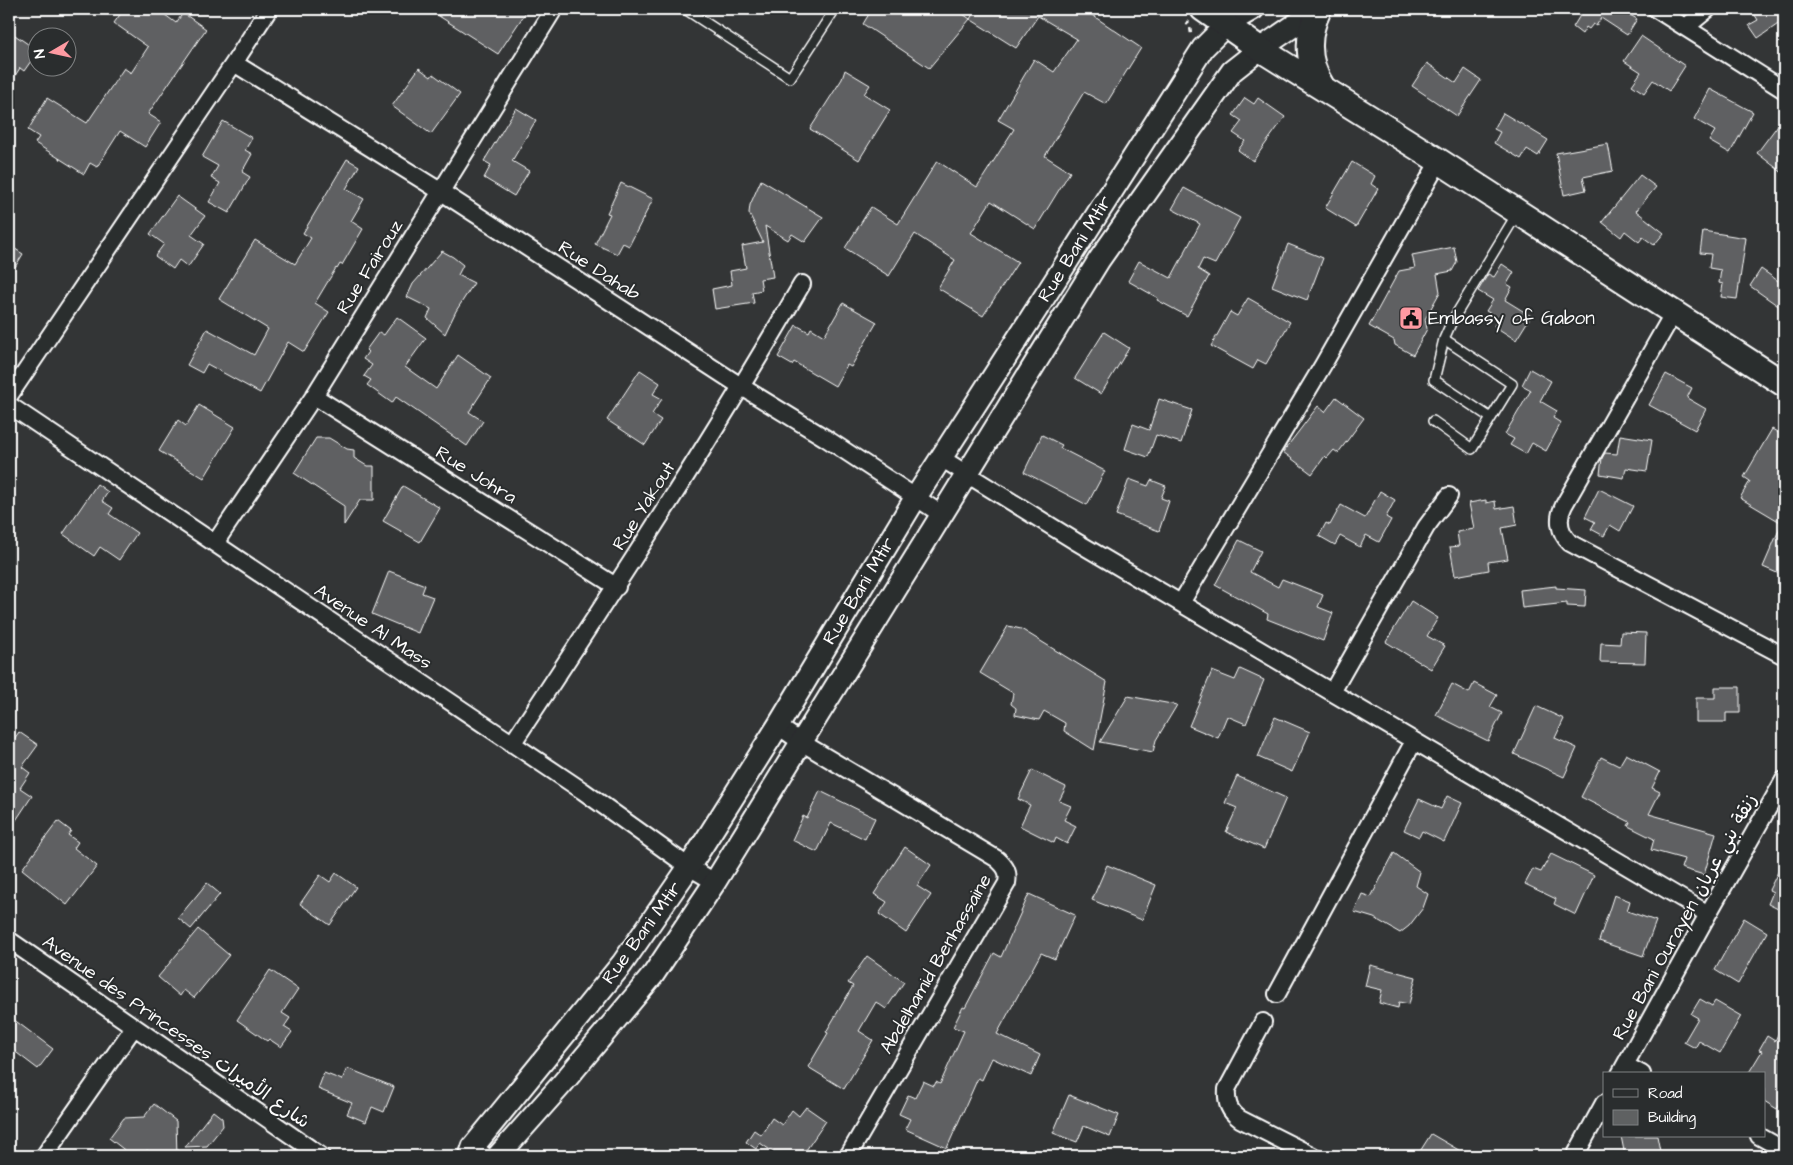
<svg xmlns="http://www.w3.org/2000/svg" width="1793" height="1165" font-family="'Architects Daughter','Playpen Sans Arabic',sans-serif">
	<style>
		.building { fill: #5f6162; stroke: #fff }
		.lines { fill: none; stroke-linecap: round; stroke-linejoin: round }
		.service-casing { stroke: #fff; stroke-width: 12 }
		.minor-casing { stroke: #fff; stroke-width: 20 }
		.tertiary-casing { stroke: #fff; stroke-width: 25 }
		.secondary-casing { stroke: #fff; stroke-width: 28 }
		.path { stroke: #fff; stroke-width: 2.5; stroke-dasharray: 5 4; stroke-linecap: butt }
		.service { stroke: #2a2d2e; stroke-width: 9 }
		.minor { stroke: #2a2d2e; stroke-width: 16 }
		.tertiary { stroke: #2a2d2e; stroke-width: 21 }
		.secondary { stroke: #2a2d2e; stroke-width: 24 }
		.labels { text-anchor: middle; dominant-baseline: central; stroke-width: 4; stroke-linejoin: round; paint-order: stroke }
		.street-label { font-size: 19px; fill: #fff; stroke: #2a2d2e }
		.poi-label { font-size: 19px; fill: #fff; stroke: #2a2d2e; text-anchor: start }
	</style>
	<rect width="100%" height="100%" fill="#333536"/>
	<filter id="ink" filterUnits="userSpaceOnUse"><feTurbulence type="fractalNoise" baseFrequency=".02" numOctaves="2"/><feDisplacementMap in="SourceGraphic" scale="10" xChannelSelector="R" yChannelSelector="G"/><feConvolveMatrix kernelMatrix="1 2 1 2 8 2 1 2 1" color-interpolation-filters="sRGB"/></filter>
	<g filter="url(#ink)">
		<path class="building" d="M124,9H157L176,23L183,13L206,29L148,114L161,122L145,147L120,131L97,167L90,163L84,174L35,143L39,137L28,130L47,98L87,123L124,68L131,73L148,47L114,23Z
			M428,9H528L498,54Z
			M872,9H956L970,19L929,68L863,24Z
			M976,9H1096L1092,15L1141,48L1106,104L1084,92L1045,156L1070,172L1035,229L991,201L971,233L1018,262L983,316L938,288L955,260L915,234L889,276L845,248L871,207L898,224L937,161L977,187L1014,129L998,120L1034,59L1054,72L1077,39L1038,16L1016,48L970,19Z
			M1584,9H1620L1637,19L1627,35L1601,18L1596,26L1593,24L1589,29L1586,27L1582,34L1573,27Z
			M1751,9H1784V20L1758,38L1749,25L1758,20Z
			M9,31L38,51L24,71L20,68L9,85Z
			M1641,36L1685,66L1669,91L1653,80L1644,93L1632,85L1641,72L1624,61Z
			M1427,63L1456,83L1465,69L1481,80L1457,116L1412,86Z
			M419,68L431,77L433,74L460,94L431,134L392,106Z
			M845,70L870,85L864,94L890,110L859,160L810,129L842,79Z
			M1710,89L1753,112L1730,153L1709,141L1715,131L1694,119Z
			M1245,98L1254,104L1258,98L1285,117L1253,161L1238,150L1245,141L1233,133L1242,121L1233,115Z
			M516,108L536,120L512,161L529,171L514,196L484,178L491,165L484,161Z
			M1503,113L1548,140L1538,156L1527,149L1521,159L1494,143L1500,132L1494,129Z
			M1784,117V174L1757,153Z
			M223,121L252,138L245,150L252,154L242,172L250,177L229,213L209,202L220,183L211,178L218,166L202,157Z
			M1608,144L1613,171L1583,177L1586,190L1564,195L1556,153Z
			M347,159L359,166L346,189L364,199L351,221L363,229L342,265L340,264L337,269L336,268L315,303L329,312L304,352L288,342L260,393L207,364L202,373L187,365L207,329L254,355L268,329L219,299L255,240L295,264L311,238L303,233Z
			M1352,162L1375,176L1371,184L1378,189L1356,227L1325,208Z
			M1640,175L1656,187L1636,211L1664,233L1654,245L1643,237L1639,242L1625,231L1621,237L1602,222Z
			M761,180L823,217L805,242L792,234L788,240L765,226L773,277L760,279L762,290L752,292L754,303L715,309L712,289L732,285L730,271L746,268L742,246L763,242L749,213L750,205Z
			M621,183L653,199L629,246L623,243L617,254L595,244L610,214L607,213Z
			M1184,188L1240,218L1215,264L1203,259L1198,269L1209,276L1187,316L1157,300L1158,298L1128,281L1139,261L1171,278L1200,224L1172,209Z
			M177,196L205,216L191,235L204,244L188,267L179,260L173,269L155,256L164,244L150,234Z
			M1703,231L1746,238L1737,299L1721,297L1723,284L1719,283L1721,270L1709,268L1711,254L1700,253Z
			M1288,244L1323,258L1307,300L1272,286Z
			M9,245L23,254L9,277Z
			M1454,247L1457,262L1452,271L1437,274L1440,292L1425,319L1427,329L1413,355L1395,345L1394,340L1369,326L1399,271L1415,268L1412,255Z
			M442,251L453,257L463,265L458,275L474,283L456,311L445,334L427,318L431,309L407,297L413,284Z
			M1502,264L1514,272L1507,284L1512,287L1505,300L1531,316L1516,340L1494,326L1498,318L1486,311L1493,300L1478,291L1488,274L1494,277Z
			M1761,269L1784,285V310L1750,286Z
			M1248,298L1290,322L1266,364L1258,360L1253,369L1211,346L1230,312L1237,316Z
			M843,303L877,322L851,367L847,365L835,386L794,362L792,365L778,357L796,325L809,332L811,328L824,336Z
			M397,317L426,338L405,367L436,389L458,355L491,378L469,412L483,421L467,446L396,397L392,403L367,385L371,380L364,376L372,365L363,359L368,352L366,350L379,332L384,335Z
			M1104,332L1129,348L1101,394L1075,378Z
			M1530,369L1551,381L1540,401L1557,411L1553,418L1561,423L1546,451L1532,443L1526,454L1510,445L1514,439L1505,434L1531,390L1522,385Z
			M640,370L660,383L653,394L662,399L652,414L661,420L645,445L607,420Z
			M1666,374L1692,388L1687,398L1706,409L1695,430L1649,405Z
			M1336,397L1364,418L1338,453L1334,450L1327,458L1325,456L1312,474L1283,452L1318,406L1325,412Z
			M1159,399L1192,410L1181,443L1156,435L1148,457L1125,449L1133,424L1149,430Z
			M199,405L235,427L204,478L159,451L178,420L186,426Z
			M1772,429L1784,436V576L1763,567L1782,523L1740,498L1750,481L1744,477Z
			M1042,435L1062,445L1060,448L1105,471L1087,505L1024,472Z
			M1620,435L1652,440L1647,471L1626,468L1624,478L1600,474L1602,458L1605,453L1617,454Z
			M316,438H329L347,449L354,450V458L367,466H374V500H360L344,525V506L294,473Z
			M1129,479L1148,486L1151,480L1166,486L1161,498L1169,501L1159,531L1116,515Z
			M97,484L108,492L102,501L113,508L109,514L137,533L119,560L100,547L94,556L63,534Z
			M403,486L440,508L420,542L383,521Z
			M1599,489L1633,506L1620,531L1610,525L1604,536L1591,529L1595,522L1585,517Z
			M1380,491L1395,500L1386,517L1391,520L1379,542L1366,535L1360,547L1340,536L1335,545L1319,536L1326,523L1330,525L1341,505L1365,518Z
			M1486,500V503L1495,501L1496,509L1514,506L1517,525L1502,528L1508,559L1488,562L1489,570L1455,576L1450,547L1459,546L1457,532L1474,529L1469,503Z
			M1239,540L1261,551L1250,572L1278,587L1282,579L1323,595L1318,607L1333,613L1323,641L1267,619L1268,614L1215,585Z
			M389,571L425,585L422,593L433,597L418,633L372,614Z
			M1556,586V588L1586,590L1585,607L1567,606V603L1522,608L1520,590Z
			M1411,601L1438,618L1427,636L1445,646L1431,669L1386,642Z
			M1008,626L1021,629L1107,682L1094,750L1064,731L1065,723L1044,711L1039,720L1015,715L1016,708L1011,704L1013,693L980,673Z
			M1621,632L1646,633L1645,663L1600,662L1601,643L1620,644Z
			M1240,669L1264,680L1246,724L1227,716L1218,738L1189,726L1212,671L1235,680Z
			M1474,683L1497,695L1490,707L1502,713L1488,741L1436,715L1452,684L1469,693Z
			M1715,687H1740V713H1726V722H1696V698H1715Z
			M1128,696L1177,705L1156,740L1153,752L1100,742Z
			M1536,706L1564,719L1555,738L1577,748L1564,777L1514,754Z
			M1275,717L1310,732L1292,772L1258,757Z
			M19,732L38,745L22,767L30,773L20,788L32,796L9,831V746Z
			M1626,754L1660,772L1652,788L1660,792L1649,814L1716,833L1704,875L1681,868L1684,859L1651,850L1654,839L1628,826L1630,822L1581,797L1601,757L1619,766Z
			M1032,770L1066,787L1059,801L1071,806L1064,820L1076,826L1067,844L1056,838L1054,843L1020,826L1030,805L1018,799Z
			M1237,776L1286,798L1264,849L1226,832L1237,808L1225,803Z
			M820,791L875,818L865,839L831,823L817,852L792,840L803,816L807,818Z
			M1447,796L1462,803L1444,842L1422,831L1419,837L1404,830L1419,799L1441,809Z
			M58,821L71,831L68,835L78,842L74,848L97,866L67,905L22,869Z
			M905,847L931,865L917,886L931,895L906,933L879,914L887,902L874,894Z
			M1394,853L1420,872L1416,886L1428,894L1423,908L1409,926L1400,933L1374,918L1354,912L1362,894L1371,897Z
			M1551,854L1594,875L1576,915L1554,904L1556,899L1525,884L1533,869L1541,872Z
			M1784,860V912L1768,904L1773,892L1769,890Z
			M1107,865L1156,885L1142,920L1092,900Z
			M336,873L356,887L330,925L300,904L320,875L330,882Z
			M207,883L220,894L191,929L178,918Z
			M1029,894L1075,915L1055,959L1041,953L997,1034L1040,1055L1031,1076L992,1058L982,1080L978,1078L947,1148L905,1129L910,1119L899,1114L908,1095L915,1098L923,1081L934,1086L936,1082L940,1084L964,1031L953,1027L963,1007L965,1008L994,953L1001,957Z
			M1614,895L1630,901L1627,911L1656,921L1643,956L1599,941Z
			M1744,918L1767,932L1738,984L1715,970Z
			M198,929L229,955L194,998L184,990L180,996L158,977Z
			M867,956L904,982L886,1009L876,1002L859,1031L873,1040L844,1089L808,1067L828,1033L826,1032L853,986L848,983Z
			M1370,965L1416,977L1409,1004L1399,1002L1398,1008L1379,1003L1382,990L1365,986Z
			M270,970L298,989L282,1013L290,1018L284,1027L292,1032L281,1047L269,1039L267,1041L237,1020Z
			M1700,999L1712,1006L1715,1001L1741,1016L1720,1053L1699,1041L1695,1048L1684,1042L1698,1018L1691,1014Z
			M9,1016L53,1049L38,1069L9,1047Z
			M1784,1021V1098L1777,1109L1764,1101V1074H1748L1762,1051L1759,1050L1767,1036L1775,1041Z
			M347,1068L394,1087L384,1112L372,1107L366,1122L347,1114L352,1103L318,1089L324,1073L342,1080Z
			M1069,1095L1119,1115L1110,1137L1084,1126L1077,1142L1053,1133Z
			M154,1104L176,1121L177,1156H154L147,1150L142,1156H132L109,1138L124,1118L144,1117Z
			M806,1107L826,1121L802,1156H779L760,1143L756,1149L746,1142L754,1130L761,1135L772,1118L782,1125L792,1110L799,1116Z
			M213,1111L222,1118L223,1126L207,1146L185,1147Z
			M1431,1134L1469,1156H1417Z
			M1621,1136H1657L1661,1156H1625Z"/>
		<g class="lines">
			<g class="service-casing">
				<path id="service" d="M685,9L790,78L835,9
					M1444,339L1434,380L1491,418
					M1433,421L1472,449L1512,384L1444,339L1452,321L1518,212"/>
			</g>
			<g class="minor-casing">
				<path id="minor" d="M1656,9L1784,90
					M1686,27L1708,9
					M234,63L440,191L742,387L827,439L941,514
					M1674,312L1564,505C1557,518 1559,532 1570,543L1784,656
					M9,396L234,63L269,9
					M314,396L617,587
					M9,405L583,791L689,867L715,882
					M941,458L1075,541L1708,914
					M215,543L314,396L554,9
					M1181,603L1323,365L1439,161
					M1332,692L1426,527L1449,496
					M778,726L801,742L997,859C1006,867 1009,872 1007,883L848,1156
					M512,744C612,593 711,441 802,284
					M9,940L321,1156
					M1277,994L1414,741
					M1263,1022L1227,1089C1226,1103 1229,1111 1240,1119L1313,1156
					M1625,1065L1642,1074
					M1620,1074L1708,914L1784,780
					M1759,1136L1784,1150
					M473,1147L485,1156
					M44,1156L134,1027
					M1575,1156L1604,1103"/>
			</g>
			<g class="tertiary-casing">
				<path id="tertiary" d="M470,1156L473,1147L622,964L689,867L778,726L916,497L1063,268L1203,48L1227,24L1253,9
					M498,1156L562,1084L653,975L715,882L1099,260L1232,71L1260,49L1318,9"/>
			</g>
			<g class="secondary-casing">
				<path id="secondary" d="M1203,9L1260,49L1439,161L1784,384
					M1319,9C1306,36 1306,62 1323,88"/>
			</g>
			<path class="path" d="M1189,21L1187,24L1190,27L1191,34"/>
			<use href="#service" class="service"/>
			<use href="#minor" class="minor"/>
			<use href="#tertiary" class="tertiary"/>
			<use href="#secondary" class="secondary"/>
		</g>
	</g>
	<defs>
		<g id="civic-square" transform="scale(1.25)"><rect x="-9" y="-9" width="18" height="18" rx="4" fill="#ff9aa2" stroke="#2a2d2e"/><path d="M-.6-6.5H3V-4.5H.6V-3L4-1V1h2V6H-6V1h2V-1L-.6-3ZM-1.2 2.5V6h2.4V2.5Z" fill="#111"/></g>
	</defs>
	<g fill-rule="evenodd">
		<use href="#civic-square" x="1411" y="318"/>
	</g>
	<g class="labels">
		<g class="street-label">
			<text transform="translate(1075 249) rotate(-58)">Rue Bani Mtir</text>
			<text transform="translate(370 267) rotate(-58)">Rue Fairouz</text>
			<text transform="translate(599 271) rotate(33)">Rue Dahab</text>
			<text transform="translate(476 475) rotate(32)">Rue Johra</text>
			<text transform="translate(644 506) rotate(-58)">Rue Yakout</text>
			<text transform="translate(859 591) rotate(-59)">Rue Bani Mtir</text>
			<text transform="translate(373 627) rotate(34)">Avenue Al Mass</text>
			<text transform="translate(1685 917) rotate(-61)">Rue Bani Ourayen زنقة بني عريان</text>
			<text transform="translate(642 933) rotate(-54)">Rue Bani Mtir</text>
			<text transform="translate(936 964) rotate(-60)">Abdelhamid Benhassaine</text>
			<text transform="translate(176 1032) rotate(35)">Avenue des Princesses شارع الأميرات</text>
		</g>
		<g class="poi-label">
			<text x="1428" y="318">Embassy of Gabon</text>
		</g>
	</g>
	<rect width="1793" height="1165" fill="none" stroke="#2a2d2e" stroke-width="30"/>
	<rect x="15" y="15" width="1763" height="1135" fill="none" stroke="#fff" stroke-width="2" filter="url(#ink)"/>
	<rect x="1603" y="1072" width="162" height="65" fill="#2a2d2e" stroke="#7f8182"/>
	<rect x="1613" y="1089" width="25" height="8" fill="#2a2d2e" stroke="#7f8182"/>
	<text x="1648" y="1098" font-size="15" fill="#ffffff">Road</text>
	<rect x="1613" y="1110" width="25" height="15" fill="#5f6162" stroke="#7f8182"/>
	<text x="1648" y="1122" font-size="15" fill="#ffffff">Building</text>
	<g transform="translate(52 52) rotate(261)"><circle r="24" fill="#2a2d2e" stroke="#7f8182"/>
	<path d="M0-4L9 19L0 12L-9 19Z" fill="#ff9aa2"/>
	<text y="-8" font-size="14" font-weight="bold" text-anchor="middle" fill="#ffffff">N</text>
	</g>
</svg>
